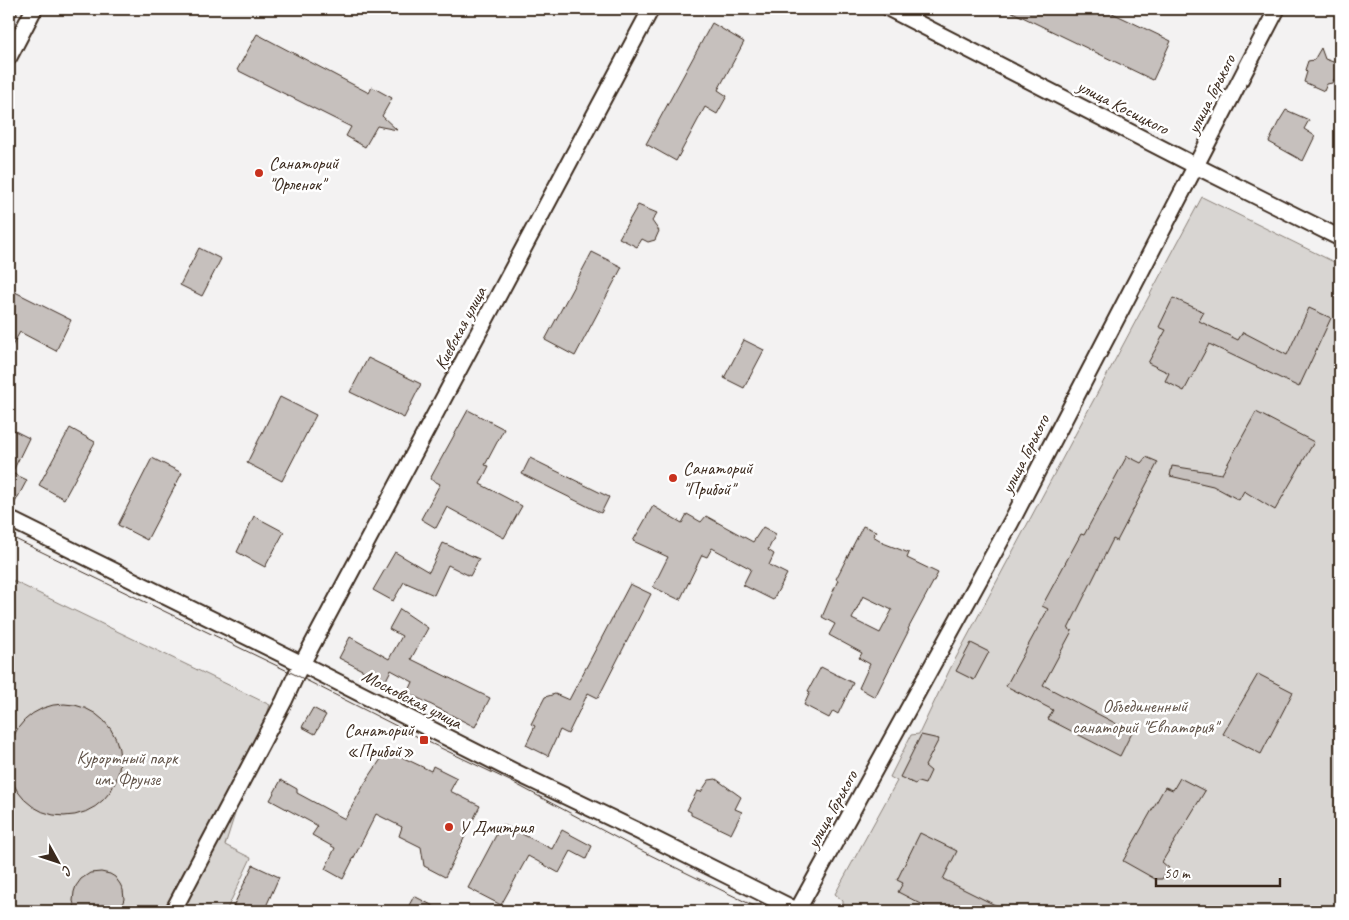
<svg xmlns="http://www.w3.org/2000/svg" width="1349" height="920" font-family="Caveat,sans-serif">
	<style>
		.green { fill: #d8d5d2; stroke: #8a8078 }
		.building { fill: #c6c0bd; stroke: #3b2a1e; fill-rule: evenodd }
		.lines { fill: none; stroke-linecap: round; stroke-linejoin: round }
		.street-casing { stroke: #3b2a1e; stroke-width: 19 }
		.street { stroke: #fff; stroke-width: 15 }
		.tram { stroke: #3b2a1e; stroke-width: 1 }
		.poi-dot { fill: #c8321e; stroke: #fff; stroke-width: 2 }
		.labels { text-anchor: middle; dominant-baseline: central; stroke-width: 5; stroke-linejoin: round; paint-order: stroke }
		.street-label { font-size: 18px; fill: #3b2a1e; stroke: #fff }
		.poi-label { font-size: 18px; fill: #3b2a1e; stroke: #fff; text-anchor: start }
		.park-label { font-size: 18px; fill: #62554b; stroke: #fff }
	</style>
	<rect width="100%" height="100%" fill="#f3f2f2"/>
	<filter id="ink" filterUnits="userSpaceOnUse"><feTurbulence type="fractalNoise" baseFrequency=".02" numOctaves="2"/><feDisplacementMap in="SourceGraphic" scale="10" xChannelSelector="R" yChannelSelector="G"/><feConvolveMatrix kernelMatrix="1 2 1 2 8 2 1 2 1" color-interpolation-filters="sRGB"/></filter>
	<g filter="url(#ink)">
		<path class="green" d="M1202,197L1340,265V911H839L843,906V901L835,894L897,781L890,777L911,735L919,734L950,669Z
			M9,579L270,705L225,845L251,858L226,911H9Z"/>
		<path class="building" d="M1006,9H1104L1171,41L1153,80Z
			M712,23L744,42L718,90L727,96L717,114L705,107L676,161L646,144Z
			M257,34L369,93L372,87L392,98L382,116L397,130L377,126L365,147L346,136L351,127L237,70Z
			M1321,48L1325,59L1336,63L1335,70L1337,74L1332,83L1327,84L1324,91L1304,82L1307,72L1305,70L1308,61L1314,60Z
			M1286,110L1309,120L1304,129L1315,136L1303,161L1269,142L1278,123Z
			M638,205L657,213L652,221L659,231L655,240L648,242L642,239L637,247L619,238Z
			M199,248L221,259L202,296L180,285Z
			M592,252L622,267L575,356L545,340Z
			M9,289L71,320L56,351L20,332L9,351Z
			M1173,298L1204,312L1199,321L1238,340L1243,332L1287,355L1309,308L1331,318L1299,387L1209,344L1184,391L1165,381L1169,373L1148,363L1166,330L1159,327Z
			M744,340L764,350L744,388L724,378Z
			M368,358L421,384L404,418L350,392Z
			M280,397L316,415L282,481L247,463Z
			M468,410L504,429L485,465L489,466L480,484L522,506L504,538L447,507L436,528L421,519L440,484L430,479Z
			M1256,412L1314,442L1275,510L1244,491L1239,500L1213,486L1170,476L1172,466L1222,474Z
			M9,428L29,438L12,473L27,480L11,510H9Z
			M70,428L95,442L64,499L39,485Z
			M1127,456L1141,463L1146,457L1158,462L1117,541L1113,539L1068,629L1072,631L1043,685L1132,732L1120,756L1048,719L1053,710L1006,686L1048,609L1042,606L1081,534L1084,535Z
			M152,458L182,473L147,540L118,525Z
			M530,458L609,497L601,513L522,474Z
			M653,506L682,523L687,514L701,522L706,516L753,542L763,527L776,534L768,550L774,554L769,565L787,574L773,600L743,585L751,569L712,548L707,557L702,555L680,600L653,587L668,557L633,541Z
			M254,516L284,532L265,567L237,552Z
			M863,526L876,531L873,536L883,542V543L909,553L907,558L938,573L908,629L909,630L875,697L859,688L870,664L859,658L862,653L829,635L835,624L822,617L838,580L836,579ZM863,596L892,610L880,633L852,619Z
			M443,543L479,559L470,576L448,565L434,595L404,582L393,601L373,590L395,552L429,572Z
			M630,584L651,594L598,698L588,693L568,734L560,730L548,756L526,745L535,726L531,724L545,697L555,694L569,700Z
			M400,609L428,628L411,659L490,698L475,727L408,693L413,682L391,670L385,682L339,658L350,637L389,659L402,636L389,629Z
			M971,643L989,652L974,680L956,671Z
			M821,667L853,683L838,714L833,711L829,718L804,705L810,692L808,691Z
			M1258,674L1293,692L1261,754L1223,734Z
			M8 760a56 56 0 1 1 112 0a56 56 0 1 1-112 0Z
			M313,708L326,715L315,734L302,727Z
			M921,735L939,739L925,766L931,771L925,784L918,782L915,784L900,777Z
			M387,750L431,771L433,766L457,778L450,791L480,806L445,877L424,866L421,847L399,836L402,827L376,814L343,879L325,869L335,848L312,835L318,826L270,800L281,780L297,789V793L345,819L365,783Z
			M1180,778L1205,791L1162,862L1169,868L1162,879H1155L1123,861L1165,787L1173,790Z
			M716,779L741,797L735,809L742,812L731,834L691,815V812L687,810L697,791L701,792L709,780Z
			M502,824L552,849L562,830L592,846L586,859L571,851L559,873L528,856L501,905L468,888Z
			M920,833L957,851L943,879L1007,911H922L925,906L898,892L903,883L897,880Z
			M253,865L279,877L264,911H231Z
			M101,872L110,874L115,877L120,884L123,890L124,899L120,911H76L73,901L74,892L76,886L81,879L90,873Z
			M414,896L443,911H406Z"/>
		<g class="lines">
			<g class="street-casing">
				<path id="street" d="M890,9L1196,166L1340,238
					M9,57L34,9
					M9,519L302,664L515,772L638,831L798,911
					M173,911L284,701L296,675L651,9
					M797,911L1010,524L1277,9"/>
			</g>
			<use href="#street" class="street"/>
			<path class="tram" d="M9,28L19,9
				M9,536L296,675L424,740L510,781L630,845L764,911"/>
		</g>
	</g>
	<g class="poi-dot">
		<circle cx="259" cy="173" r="5"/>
		<circle cx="673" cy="478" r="5"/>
		<rect x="419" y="735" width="10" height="10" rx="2.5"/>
		<circle cx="449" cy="827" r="5"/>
	</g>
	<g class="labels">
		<g class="street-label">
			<text transform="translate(1211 94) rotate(-63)">улица Горького</text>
			<text transform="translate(1123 107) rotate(27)">улица Косицкого</text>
			<text transform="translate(460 328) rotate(-62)">Киевская улица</text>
			<text transform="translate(1025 454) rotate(-63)">улица Горького</text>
			<text transform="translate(412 699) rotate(27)">Московская улица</text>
			<text transform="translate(832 809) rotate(-61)">улица Горького</text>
		</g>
		<g class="poi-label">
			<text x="269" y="163">Санаторий<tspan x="269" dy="21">"Орленок"</tspan></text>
			<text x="683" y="468">Санаторий<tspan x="683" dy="21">"Прибой"</tspan></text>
			<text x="414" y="730" text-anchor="end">Санаторий<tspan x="414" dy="21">«Прибой»</tspan></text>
			<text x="459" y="827">У Дмитрия</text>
		</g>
		<g class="park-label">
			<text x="1145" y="706">Объединенный<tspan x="1145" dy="21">санаторий "Евпатория"</tspan></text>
			<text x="127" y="758">Курортный парк<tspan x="127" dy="21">им. Фрунзе</tspan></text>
		</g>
	</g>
	<rect width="1349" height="920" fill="none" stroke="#fff" stroke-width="30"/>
	<rect x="15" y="15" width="1319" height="890" fill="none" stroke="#3b2a1e" stroke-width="2" filter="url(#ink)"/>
	<g transform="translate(58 862) rotate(130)" stroke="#ffffff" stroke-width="4" paint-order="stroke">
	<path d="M0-4L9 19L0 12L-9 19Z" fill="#3b2a1e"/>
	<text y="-8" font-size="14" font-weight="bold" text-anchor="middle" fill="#3b2a1e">С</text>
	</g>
	<path d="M1156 878v8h124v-8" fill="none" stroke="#3b2a1e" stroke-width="2.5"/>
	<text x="1164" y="878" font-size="15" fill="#3b2a1e" stroke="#ffffff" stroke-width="4" paint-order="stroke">50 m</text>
</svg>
